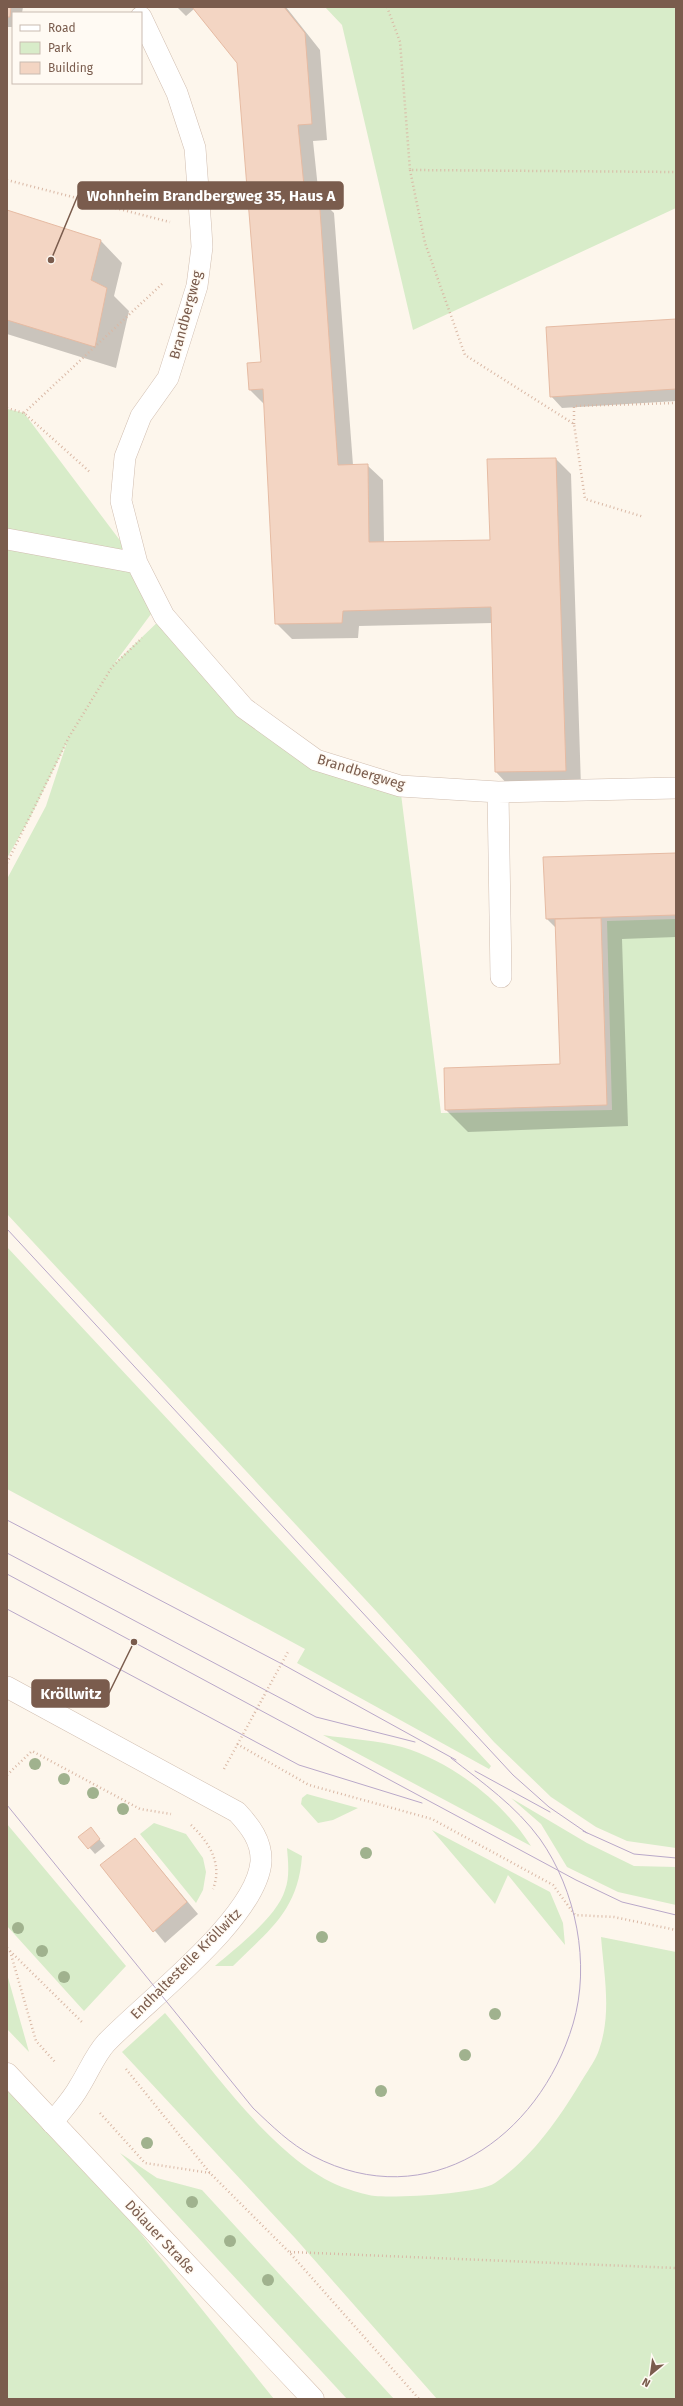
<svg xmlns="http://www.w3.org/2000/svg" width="683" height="2406" font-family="'Fira Sans',sans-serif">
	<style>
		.green { fill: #d8ecc9 }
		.shadow { fill: #0003 }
		.building { fill: #f3d5c3; stroke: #e6bba3 }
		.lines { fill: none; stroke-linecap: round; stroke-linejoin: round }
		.lane-casing { stroke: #d1beb0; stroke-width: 22 }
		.secondary-casing { stroke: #d6c0b0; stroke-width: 23 }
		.path { stroke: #d9b8a5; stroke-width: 2.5; stroke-dasharray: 1 3; stroke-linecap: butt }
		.lane { stroke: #fff; stroke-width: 21 }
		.secondary { stroke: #fff; stroke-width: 22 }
		.tram { stroke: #b9a8c9; stroke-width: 1 }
		.tree { fill: #a0b28e }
		.labels { text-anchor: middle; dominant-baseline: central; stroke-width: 3; stroke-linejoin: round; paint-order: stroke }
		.street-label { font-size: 14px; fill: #7a5c4d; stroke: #fffaf3 }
		.leader { fill: none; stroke: #7a5c4d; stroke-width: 1.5 }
		.callout-dot { fill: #7a5c4d; stroke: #fffaf3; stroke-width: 1.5 }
		.callout { fill: #7a5c4d; stroke: #7a5c4d; stroke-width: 1.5 }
		.callout-label { font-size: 15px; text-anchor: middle; font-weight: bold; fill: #fff }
	</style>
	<rect width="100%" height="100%" fill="#fdf6ec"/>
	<path class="green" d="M325,7H676V208L413,330L342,25Z
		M7,409L24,413L137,563L154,610L114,664L164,616L244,708L316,760L400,786L441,1113L612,1110L607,921L676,919V1848L627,1841L596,1827L551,1797L494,1742L377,1612L7,1214V879L46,806L67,742L31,816L7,858Z
		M7,1247L491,1766L489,1769L297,1663L305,1649L7,1489Z
		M323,1735C349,1739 377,1740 402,1747C454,1763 502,1801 531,1846Z
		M307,1794L358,1808L333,1820L318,1823L301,1804L302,1798Z
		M511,1798L587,1843L634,1866L676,1867V1905L618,1892L567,1867L541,1824Z
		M154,1823L186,1834L203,1858L206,1872L203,1890L196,1903L140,1834Z
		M7,1824L126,1966L84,2011L7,1926Z
		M432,1830L550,1892L563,1923L565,1945L508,1875L495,1904Z
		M287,1848L302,1856C298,1911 269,1930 233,1966H215C236,1948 277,1917 285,1890C290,1877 288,1861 287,1848Z
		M601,1937L676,1952V2399H437L295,2238L122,2052L165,2013C213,2069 273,2159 342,2187C351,2190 365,2195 375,2196C397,2198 478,2194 495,2183C534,2156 560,2117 584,2077C589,2069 596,2059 599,2050C612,2013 604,1975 601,1937Z
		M7,1974L29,2052L7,2029Z
		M7,2074L52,2123L274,2399H7Z
		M120,2153L157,2178L202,2190L394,2399H347Z"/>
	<path class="shadow" d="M7,7H23L22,13H13V27H7Z
		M177,7H286L320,50L327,140L313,141L319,198L334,213L353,465H367L383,480L384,543L491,541L556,459L571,474L581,787L511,788L496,772L493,623L359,626L358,638L292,639L276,623L265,405L250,390L262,363L238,63L194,9L186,16Z
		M7,211L101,241L122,263L114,296L129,311L116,368L7,334Z
		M676,321V401L562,408L551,396Z
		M676,854V937L622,939L628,1126L468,1132L446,1110L561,1065L556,928L547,919L545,858Z
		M90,1828L105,1846L95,1854L80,1837Z
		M135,1839L198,1914L165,1943L101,1866Z"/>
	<path class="building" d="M7,7H11L10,17H7Z
		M192,7H284L305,33L312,124L298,125L305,196H319L338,465L368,464L369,542L490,540L487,459L556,458L566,771L495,772L491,607L343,611L342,623L275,624L263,389L249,390L247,363L261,362L237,63Z
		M7,210L101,240L91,280L107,288L95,347L7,320Z
		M676,319V389L550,397L546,327Z
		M676,853V915L546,919L543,857Z
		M601,918L607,1105L445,1110L444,1068L560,1064L555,919Z
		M91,1827L100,1839L88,1849L78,1837Z
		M135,1838L187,1902L153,1932L100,1865Z"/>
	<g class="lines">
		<g class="lane-casing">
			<path id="lane" d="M141,17L177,93L195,148L201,230L202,247L197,286L181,337L168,378L141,416L125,457L121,501L137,563L164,616L244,708L316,760L400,786L498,792L676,788
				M7,539L137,563
				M498,792L501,977
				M7,1687L237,1812C250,1826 262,1841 261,1862C256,1919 146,2001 106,2043C95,2055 88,2073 79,2087C72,2100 61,2111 52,2123"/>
		</g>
		<g class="secondary-casing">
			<path id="secondary" d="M7,2074L313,2399"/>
		</g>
		<path class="path" d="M387,7L400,42L410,170L676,172
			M410,170L425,243L465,355L574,424L585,499L644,517
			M7,180L170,222
			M7,408L24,413L91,473
			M24,413L163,283
			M574,424V406L676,403
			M7,863L69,737L112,667L142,638
			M237,1744L309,1785L432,1819L553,1885L575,1915L614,1917L676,1930
			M224,1769L289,1650
			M7,1775L32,1751L140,1809L171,1814
			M191,1825C209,1842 223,1864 213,1889
			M7,1948L83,2023
			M10,1951L36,2041L56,2063
			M126,2069L210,2173L289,2252L419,2399
			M100,2113L145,2163L210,2173
			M290,2252L676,2268"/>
		<use href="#lane" class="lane"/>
		<use href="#secondary" class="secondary"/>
		<path class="tram" d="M7,1229L513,1775L549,1807L587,1833
			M7,1520L282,1664L456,1760
			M7,1553L316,1717L415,1742
			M7,1574L576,1880L622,1902L676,1915
			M7,1609L299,1765L422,1803
			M475,1771L550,1812
			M7,1805L253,2108C272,2126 290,2144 313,2156C428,2216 539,2138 573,2024C591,1964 576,1890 540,1839C516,1806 483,1783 451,1758
			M583,1831L634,1854L676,1858"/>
	</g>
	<g class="tree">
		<circle cx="35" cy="1764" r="6"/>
		<circle cx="64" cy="1779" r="6"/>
		<circle cx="93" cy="1793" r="6"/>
		<circle cx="123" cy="1809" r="6"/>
		<circle cx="366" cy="1853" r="6"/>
		<circle cx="18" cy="1928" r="6"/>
		<circle cx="322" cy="1937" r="6"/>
		<circle cx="42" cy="1951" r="6"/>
		<circle cx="64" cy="1977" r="6"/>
		<circle cx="495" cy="2014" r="6"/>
		<circle cx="465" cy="2055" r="6"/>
		<circle cx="381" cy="2091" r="6"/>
		<circle cx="147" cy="2143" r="6"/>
		<circle cx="192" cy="2202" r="6"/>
		<circle cx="230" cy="2241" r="6"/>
		<circle cx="268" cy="2280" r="6"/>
	</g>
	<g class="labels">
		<g class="street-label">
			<text transform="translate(186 315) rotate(-75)">Brandbergweg</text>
			<text transform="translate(361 772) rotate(17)">Brandbergweg</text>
			<text transform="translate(186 1964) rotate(-45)">Endhaltestelle Kröllwitz</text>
			<text transform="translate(160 2237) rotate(47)">Dölauer Straße</text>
		</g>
	</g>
	<path class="leader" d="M51 260L78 195M134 1642L109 1693"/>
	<g class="callout-dot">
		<circle cx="51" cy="260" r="4"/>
		<circle cx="134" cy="1642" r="4"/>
	</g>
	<g class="callout">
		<rect x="78" y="182" width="265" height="27" rx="4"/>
		<rect x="32" y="1680" width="77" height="27" rx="4"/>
	</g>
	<g class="callout-label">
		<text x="211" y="201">Wohnheim Brandbergweg 35, Haus A</text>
		<text x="71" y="1699">Kröllwitz</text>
	</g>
	<rect width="683" height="2406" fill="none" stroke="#7a5c4d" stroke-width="16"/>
	<rect x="12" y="12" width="130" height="72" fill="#fffaf3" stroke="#cabbb1"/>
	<rect x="20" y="25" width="20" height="6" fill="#ffffff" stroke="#cabbb1"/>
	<text x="48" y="32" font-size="12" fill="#7a5c4d">Road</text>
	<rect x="20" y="42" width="20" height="12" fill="#d8ecc9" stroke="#cabbb1"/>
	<text x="48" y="52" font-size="12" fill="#7a5c4d">Park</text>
	<rect x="20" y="62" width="20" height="12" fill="#f3d5c3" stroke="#cabbb1"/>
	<text x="48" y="72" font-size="12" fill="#7a5c4d">Building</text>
	<g transform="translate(651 2374) rotate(209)" stroke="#fffaf3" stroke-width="3" paint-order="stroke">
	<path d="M0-3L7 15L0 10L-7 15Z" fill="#7a5c4d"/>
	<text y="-6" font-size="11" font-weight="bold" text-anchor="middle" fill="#7a5c4d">N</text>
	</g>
</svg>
